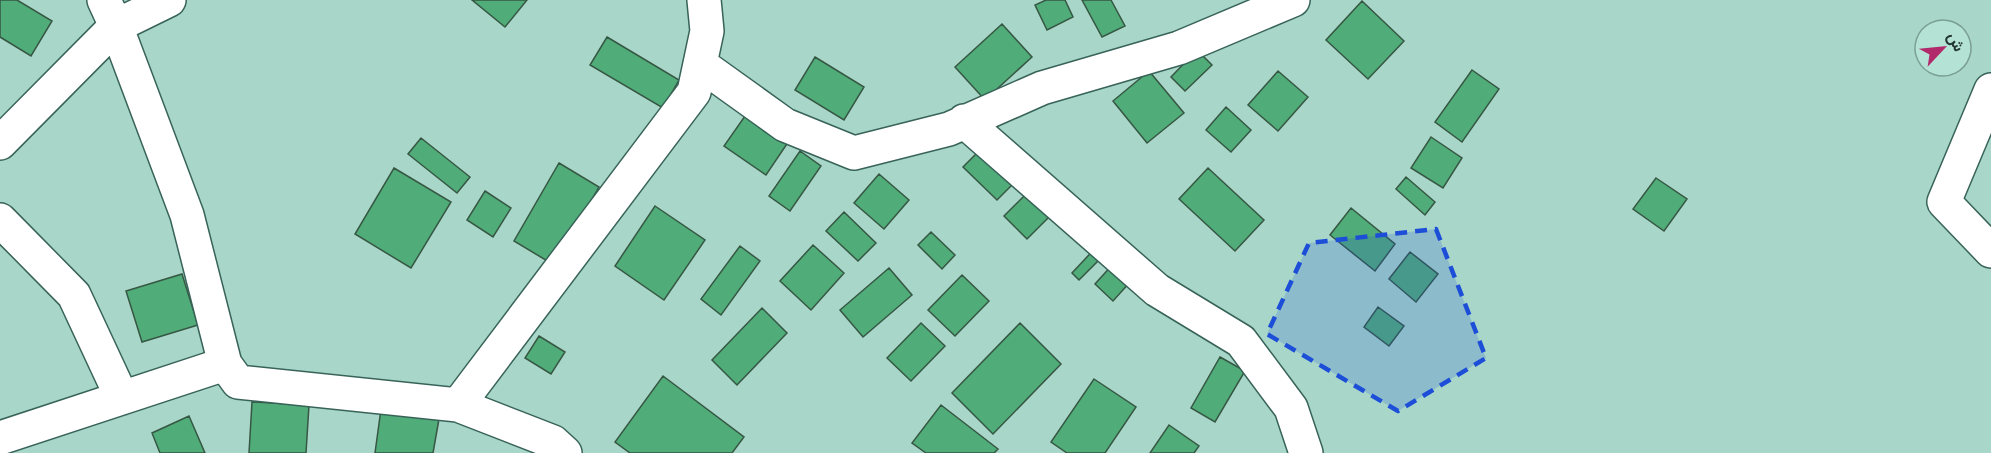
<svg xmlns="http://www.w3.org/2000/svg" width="1991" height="453" font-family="Ubuntu,Vazirmatn,sans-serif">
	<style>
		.building { fill: #50ac78; stroke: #365743; stroke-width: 1.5 }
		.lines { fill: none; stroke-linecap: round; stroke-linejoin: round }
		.minor-casing { stroke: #386358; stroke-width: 36 }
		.minor { stroke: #fff; stroke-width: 33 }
		.marked { fill: #1d4ed8; fill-opacity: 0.2; stroke: #1d4ed8; stroke-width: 4.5; stroke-dasharray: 12 8; stroke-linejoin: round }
	</style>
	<rect width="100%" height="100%" fill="#a8d6c9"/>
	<path class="building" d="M0,0H17L52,21L31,56L0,37Z
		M472,0H527L505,27Z
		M1046,0H1065L1073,17L1047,30L1035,5Z
		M1082,0H1111L1125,26L1102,37Z
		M1362,1L1404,41L1368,79L1326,40Z
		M1002,24L1032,57L985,100L955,67Z
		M607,37L679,80L663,108L590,65Z
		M1197,50L1212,65L1185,91L1171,77Z
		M815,57L864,87L844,120L795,90Z
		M1472,70L1499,89L1462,142L1435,122Z
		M1149,71L1184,113L1147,143L1113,101Z
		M1278,71L1308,97L1278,131L1248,105Z
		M752,106L793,135L766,175L724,146Z
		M1226,107L1251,130L1231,152L1206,130Z
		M1431,137L1462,158L1443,188L1411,168Z
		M421,138L470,177L457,193L408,154Z
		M984,146L1018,179L997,200L963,167Z
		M800,151L821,166L790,211L769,196Z
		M559,163L599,187L554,265L514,241Z
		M394,168L451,202L411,268L355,234Z
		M1208,168L1264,220L1235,251L1179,199Z
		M879,174L909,200L884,229L854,203Z
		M1406,177L1435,202L1425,215L1396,189Z
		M1656,178L1687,199L1664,231L1633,209Z
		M1030,190L1053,213L1027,239L1004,216Z
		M485,191L511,208L493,237L467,220Z
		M655,206L705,240L664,300L615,266Z
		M1351,208L1395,244L1375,271L1330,235Z
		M844,212L876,243L858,261L826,231Z
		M931,232L955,255L942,269L918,245Z
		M1101,242L1109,250L1079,280L1072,273Z
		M813,245L844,273L811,310L780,281Z
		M740,246L760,261L721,315L701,299Z
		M1410,252L1438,274L1416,302L1389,279Z
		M1113,264L1131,281L1113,301L1095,284Z
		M889,268L912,295L863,337L840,310Z
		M182,274L198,325L142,342L126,291Z
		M962,275L989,301L955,336L928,310Z
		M1378,307L1404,326L1389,346L1364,327Z
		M762,308L787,333L737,385L712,360Z
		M921,323L945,346L911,381L887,358Z
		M1020,323L1061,364L993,434L952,393Z
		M539,336L565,352L551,374L525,358Z
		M1220,357L1245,371L1215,422L1191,408Z
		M663,376L744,437L732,453H630L615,442Z
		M1094,379L1136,407L1105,453H1067L1051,442Z
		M252,402L309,405L306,453H249Z
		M941,405L998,449L994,453H926L912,443Z
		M381,409L439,419L433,453H375Z
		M189,416L205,453H160L152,433Z
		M1169,425L1199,446L1194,453H1150Z"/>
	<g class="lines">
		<g class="minor-casing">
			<path id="minor" d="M104,0L116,26L187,215L225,364L238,382L458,405L553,442L565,453
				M700,64L785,125L854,153L949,129L1042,88L1179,48L1293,0
				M1991,90L1944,202L1991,251
				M964,121L1157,290L1241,341L1291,408L1306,453
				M0,143L116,26L169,0
				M0,220L74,295L122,398
				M458,405L694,92L707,31L704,0
				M0,438L225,364"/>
		</g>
		<use href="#minor" class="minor"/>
	</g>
	<path class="marked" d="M1436,229L1486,358L1398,411L1267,334L1309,243Z"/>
	<g transform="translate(1943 48) rotate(64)"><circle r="28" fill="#b4e3d6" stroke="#7a9e94" stroke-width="1.5"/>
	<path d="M0-4.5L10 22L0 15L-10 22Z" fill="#b2296b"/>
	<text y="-9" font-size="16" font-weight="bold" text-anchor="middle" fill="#233631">ش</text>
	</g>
</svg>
